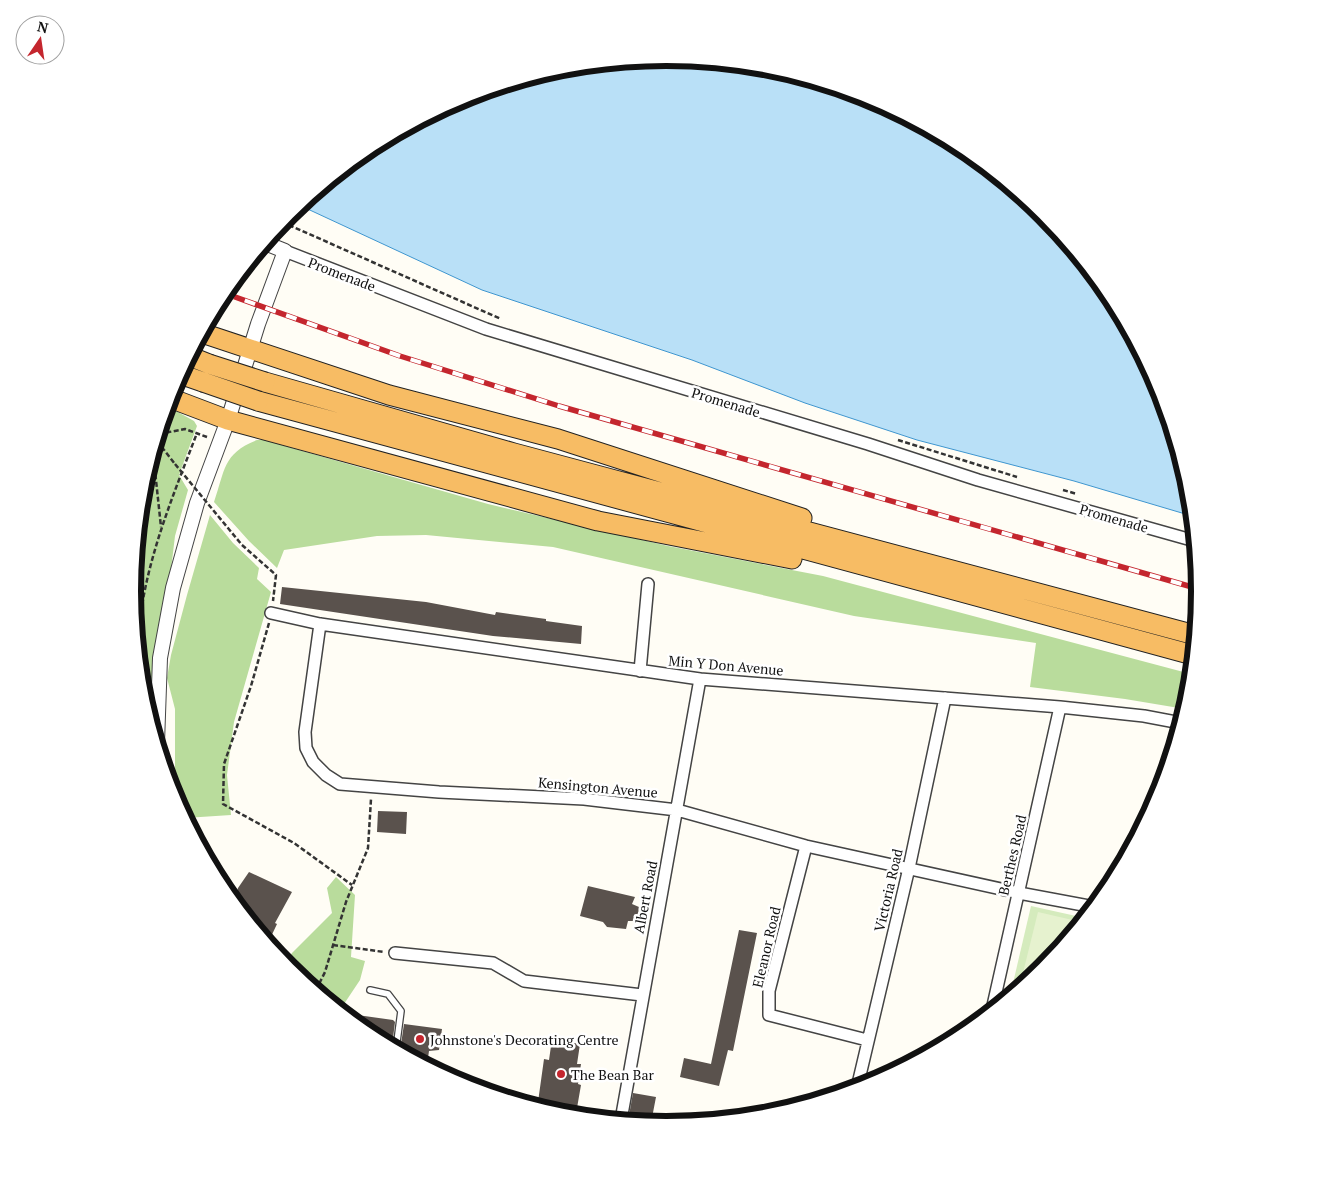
<svg xmlns="http://www.w3.org/2000/svg" width="1332" height="1182" font-family="'PT Serif',serif">
	<style>
		.green { fill: #d5ebbd }
		.forest { fill: #b9dc9c }
		.pitch { fill: #e6f2cf }
		.water { fill: #b9e0f7; stroke: #3f96cf }
		.building { fill: #5a524d }
		.lines { fill: none; stroke-linecap: round; stroke-linejoin: round }
		.service-casing { stroke: #444; stroke-width: 8 }
		.minor-casing { stroke: #444; stroke-width: 14 }
		.tertiary-casing { stroke: #444; stroke-width: 16 }
		.trunk-casing { stroke: #222; stroke-width: 21 }
		.path { stroke: #333; stroke-width: 2.5; stroke-dasharray: 5 2.5; stroke-linecap: butt }
		.service { stroke: #fff; stroke-width: 5.5 }
		.minor { stroke: #fff; stroke-width: 11 }
		.tertiary { stroke: #fff; stroke-width: 14 }
		.trunk { stroke: #f7bc64; stroke-width: 19 }
		.rail-casing { stroke: #c4262e; stroke-width: 5.5 }
		.rail { stroke: #fff; stroke-width: 4; stroke-dasharray: 11; stroke-linecap: butt }
		.trunk-bridge-casing { stroke: #222; stroke-width: 21; stroke-linecap: butt }
		.path-bridge { stroke: #333; stroke-width: 2.5; stroke-dasharray: 5 2.5; stroke-linecap: butt }
		.trunk-bridge { stroke: #f7bc64; stroke-width: 19 }
		.poi-dot { fill: #c4262e; stroke: #fff; stroke-width: 2 }
		.labels { text-anchor: middle; dominant-baseline: central; stroke-width: 5; stroke-linejoin: round; paint-order: stroke }
		.street-label { font-size: 14px; fill: #111; stroke: #fff }
		.poi-label { font-size: 14px; fill: #111; stroke: #fff; text-anchor: start }
		.rim { fill: none; stroke: #111; stroke-width: 6 }
	</style>
	<rect width="100%" height="100%" fill="#fffdf5"/>
	<path class="green" d="M1031,906L1085,918L1043,968L1010,996Z"/>
	<path class="forest" d="M167,406L194,421L197,426L179,475L188,490L175,536L152,727L143,695L133,591L143,487Z
		M257,440H264L488,504L668,546L823,576L1191,674L1185,709L1125,699L1030,687L1036,643L854,616L553,547L426,535L377,536L284,550L277,568L249,541L214,502C225,470 223,453 257,440Z
		M210,515L233,543L259,568L257,579L271,592L234,722L227,775L231,815L185,818L179,805L175,772V709L167,678L171,655L187,595Z
		M336,877L355,895L351,957L365,961L360,980L340,1010L285,964L292,953L332,913L327,888Z"/>
	<path class="pitch" d="M1038,912L1081,922L1043,968L1022,985H1020Z"/>
	<path class="water" d="M666,58L770,68L870,98L963,148L1043,214L1110,295L1159,387L1189,487L1192,516L1074,481L917,440L805,403L692,360L482,290L299,205L370,147L462,98L562,68Z"/>
	<path class="building" d="M282,587L426,602L495,615L496,612L546,619V621L582,626L581,644L493,636L280,604Z
		M378,811L407,812L406,834L377,832Z
		M249,872L292,892L275,923L277,924L268,943L234,902L238,888Z
		M588,886L635,897L632,904L639,907L637,921H628L626,929L607,927L603,922L580,916Z
		M739,930L757,933L733,1051L728,1050L719,1086L680,1077L684,1058L711,1064Z
		M343,1013L393,1020L395,1022L392,1046L369,1034Z
		M404,1024L442,1029L439,1050L429,1051L427,1065L400,1051Z
		M552,1039L580,1044L577,1064H581L578,1084L581,1085L577,1108L538,1102L544,1059L549,1060Z
		M633,1093L656,1097L651,1123L628,1121Z"/>
	<g class="lines">
		<g class="service-casing">
			<path id="service" d="M370,990L388,994L401,1011L396,1049"/>
		</g>
		<g class="minor-casing">
			<path id="minor" d="M285,251L486,329L868,444L978,480L1195,541
				M271,613L320,624L700,679L1060,707L1144,716L1181,723
				M320,624L305,732L306,748L313,762L326,775L340,784L439,792L584,799L677,810L806,846L1019,893L1094,907
				M640,671L648,584
				M806,846L769,991V1015L867,1040
				M395,953L493,963L524,981L642,995
				M992,1010L1060,707
				M857,1088L909,868L945,698
				M621,1120L700,679"/>
		</g>
		<g class="tertiary-casing">
			<path id="tertiary" d="M157,743L160,658L173,588L197,503L228,420L258,324L285,251L265,243"/>
		</g>
		<g class="trunk-casing">
			<path id="trunk" d="M202,333L389,395L558,439L802,518
				M189,356L209,364
				M180,374L203,382
				M265,382L514,453L1195,635
				M170,398L228,420L598,521L792,559
				M258,401L1193,655"/>
		</g>
		<path class="path" d="M282,222L501,319
			M159,434L185,429L207,437
			M898,440L1017,477
			M157,441L175,464
			M153,452L161,527
			M1063,490L1077,494
			M242,545L276,575L273,601
			M269,623L251,686L224,764L223,804L294,843L352,885
			M138,642C142,569 171,501 197,433
			M333,945L384,952
			M316,990L325,972L346,902L368,848L371,799"/>
		<use href="#service" class="service"/>
		<use href="#minor" class="minor"/>
		<use href="#tertiary" class="tertiary"/>
		<use href="#trunk" class="trunk"/>
		<g class="rail-casing">
			<path id="rail" d="M224,293L400,356L559,406L1199,589"/>
		</g>
		<use href="#rail" class="rail"/>
		<g class="trunk-bridge-casing">
			<path id="trunk-bridge" d="M209,364L265,382
				M203,382L258,401"/>
		</g>
		<path class="path-bridge" d="M175,464L242,545"/>
		<use href="#trunk-bridge" class="trunk-bridge"/>
	</g>
	<g class="poi-dot">
		<circle cx="420" cy="1039" r="5"/>
		<circle cx="561" cy="1074" r="5"/>
	</g>
	<g class="labels">
		<g class="street-label">
			<text transform="translate(342 274) rotate(21)">Promenade</text>
			<text transform="translate(726 402) rotate(17)">Promenade</text>
			<text transform="translate(1114 518) rotate(16)">Promenade</text>
			<text transform="translate(726 665) rotate(5)">Min Y Don Avenue</text>
			<text transform="translate(598 787) rotate(5)">Kensington Avenue</text>
			<text transform="translate(1012 855) rotate(-77)">Berthes Road</text>
			<text transform="translate(888 890) rotate(-77)">Victoria Road</text>
			<text transform="translate(645 897) rotate(-79)">Albert Road</text>
			<text transform="translate(766 947) rotate(-77)">Eleanor Road</text>
		</g>
		<g class="poi-label">
			<text x="430" y="1039">Johnstone's Decorating Centre</text>
			<text x="571" y="1074">The Bean Bar</text>
		</g>
	</g>
	<path d="M0 0H1332V1182H0ZM141 591a525 525 0 1 1 1050 0a525 525 0 1 1-1050 0Z" fill="#fff" fill-rule="evenodd"/>
	<path class="rim" d="M141 591a525 525 0 1 1 1050 0a525 525 0 1 1-1050 0Z"/>
	<g transform="translate(40 40) rotate(13)"><circle r="24" fill="#ffffff" stroke="#a0a0a0"/>
	<path d="M0-4L9 19L0 12L-9 19Z" fill="#c4262e"/>
	<text y="-8" font-size="14" font-weight="bold" text-anchor="middle" fill="#111111">N</text>
	</g>
</svg>
